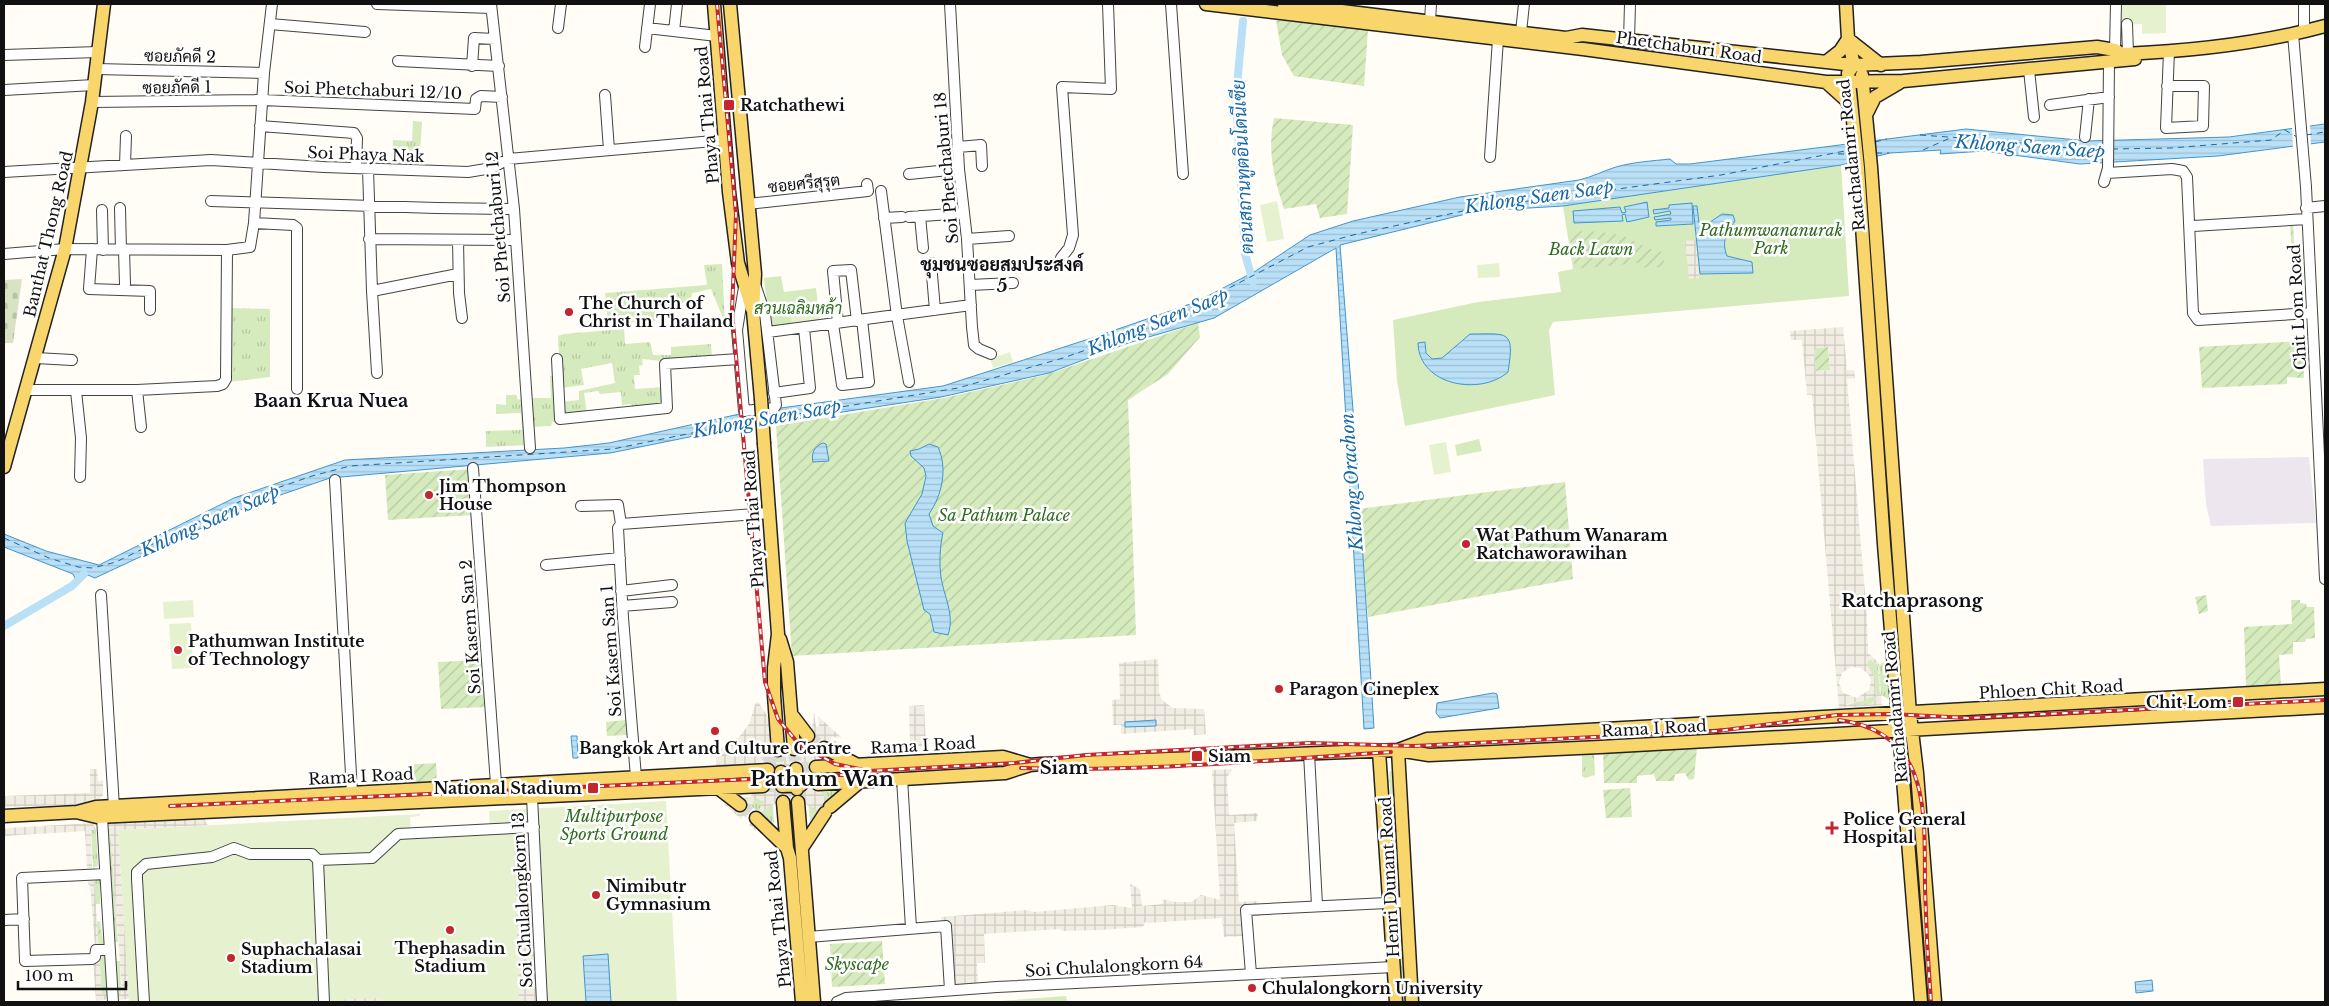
<svg xmlns="http://www.w3.org/2000/svg" width="2329" height="1006" font-family="'Libre Baskerville',Sarabun,serif">
	<style>
		.industrial { fill: #eee6ef }
		.grass { fill: url(#grass-tufts) }
		.cemetery { fill: url(#cemetery-stones) }
		.park { fill: #d5ebbd }
		.garden { fill: url(#garden-furrows) }
		.pitch { fill: #e6f2cf }
		.plaza { fill: url(#plaza-grid); fill-rule: evenodd }
		.water { fill: url(#water-rules); stroke: #3f96cf }
		.pier { fill: #fffdf5 }
		.lines { fill: none; stroke-linecap: round; stroke-linejoin: round }
		.canal { stroke: #b9e0f7; stroke-width: 8 }
		.ferry { stroke: #1768a6; stroke-width: 1; stroke-dasharray: 6 5; stroke-linecap: butt }
		.major-tunnel { stroke: #dbdad3; stroke-width: 12; stroke-dasharray: 12 6; stroke-linecap: butt }
		.minor-casing { stroke: #444; stroke-width: 12 }
		.major-casing { stroke: #222; stroke-width: 15 }
		.minor { stroke: #fff; stroke-width: 10 }
		.major { stroke: #f9d66b; stroke-width: 12 }
		.rail-casing { stroke: #c4262e; stroke-width: 4 }
		.rail { stroke: #fff; stroke-width: 2; stroke-dasharray: 5.5; stroke-linecap: butt }
		.major-bridge-casing { stroke: #222; stroke-width: 15; stroke-linecap: butt }
		.major-bridge { stroke: #f9d66b; stroke-width: 12 }
		.poi-dot { fill: #c4262e; stroke: #fff; stroke-width: 2 }
		.labels { text-anchor: middle; dominant-baseline: central; stroke-width: 5; stroke-linejoin: round; paint-order: stroke }
		.street-label { font-size: 16px; fill: #111; stroke: #fff }
		.poi-label { font-size: 16px; font-weight: bold; fill: #111; stroke: #fff; text-anchor: start }
		.park-label { font-size: 16px; font-style: italic; fill: #2f6b1f; stroke: #fff }
		.water-label { font-size: 18px; font-style: italic; fill: #1768a6; stroke: #fff }
		.neighbourhood-label { font-size: 18px; font-weight: bold; fill: #111; stroke: #fff }
		.district-label { font-size: 21px; font-weight: bold; fill: #111; stroke: #fff }
	</style>
	<defs>
		<pattern id="grass-tufts" width="24" height="20" patternUnits="userSpaceOnUse" patternTransform="scale(1.25)"><rect width="24" height="20" fill="#d5ebbd"/><path d="M3 7l-1-3M5 7V3M7 7l1-3M15 17l-1-3M17 17v-4M19 17l1-3" fill="none" stroke="#b6c8a1"/></pattern>
		<pattern id="cemetery-stones" width="16" height="16" patternUnits="userSpaceOnUse" patternTransform="scale(1.25)"><rect width="16" height="16" fill="#d9e3c4"/><path d="M2 7V4a2 2 0 0 1 4 0v3zM10 15v-3a2 2 0 0 1 4 0v3z" fill="#b9c2a7"/></pattern>
		<pattern id="garden-furrows" width="10" height="10" patternUnits="userSpaceOnUse" patternTransform="scale(1.25)"><rect width="10" height="10" fill="#d5ebbd"/><path d="M-1 1l2-2M0 10L10 0M9 11l2-2" fill="none" stroke="#b6c8a1"/></pattern>
		<pattern id="plaza-grid" width="8" height="8" patternUnits="userSpaceOnUse" patternTransform="scale(1.25)"><rect width="8" height="8" fill="#f1ede2"/><path d="M0 4h8M4 0v8" fill="none" stroke="#cecac1"/></pattern>
		<pattern id="water-rules" width="6" height="5" patternUnits="userSpaceOnUse" patternTransform="scale(1.25)"><rect width="6" height="5" fill="#b9e0f7"/><path d="M0 2.5h6" fill="none" stroke="#9ebfd3"/></pattern>
	</defs>
	<rect width="100%" height="100%" fill="#fffdf5"/>
	<path class="industrial" d="M2309,457L2316,523L2211,526L2206,504L2203,459Z"/>
	<path class="grass" d="M413,121L422,122L419,168L380,167L381,159H392L393,140L412,141Z
		M722,264L725,323L711,289L692,293L691,301L661,307L660,320L608,324L605,293L707,285L704,265Z
		M230,308L270,309V377L228,382Z
		M624,329L625,344L650,342L653,355H671V347L711,344L712,359L661,361L642,359L643,365L639,366L640,375H634L635,389L664,387L666,407L633,410L631,404L622,405L621,392L600,394L598,391L584,393L587,414L561,417V402L579,400V391L615,383L612,363L581,369L584,385L561,388L558,336L564,334Z
		M550,376H556L558,422H552L551,426L530,427L529,398H551Z
		M506,395H517V399L524,400L528,445L486,447V431L522,430L521,413L496,414V404L506,405Z
		M1870,659L1878,665L1880,695L1875,692C1876,679 1870,674 1867,663Z
		M1883,662L1886,664L1889,674L1888,699L1881,695L1879,666Z
		M1873,696L1876,699L1871,704L1845,706Z
		M1594,754L1595,775L1585,778L1582,776V755Z
		M1396,770L1400,891L1396,890L1389,772Z
		M839,790L810,821L807,791Z
		M772,795L774,822L773,825L742,798Z
		M110,828L118,942H113L104,829Z
		M91,830H96L98,866L93,868Z
		M100,876V904H95L94,877Z
		M1398,909L1407,1002H1400L1395,910Z
		M100,921L104,946L98,947L96,922Z
		M105,953L108,995L102,996L99,954Z
		M115,961H120L121,995H117Z"/>
	<path class="cemetery" d="M22,279L13,343H4V280Z"/>
	<path class="park" d="M1841,165L1849,296L1553,322L1549,330L1555,395L1405,426L1397,380L1393,320L1478,302L1561,292L1558,272L1573,269L1563,206Z
		M781,276L784,292L816,288L820,323L770,329L764,278Z
		M1479,439L1482,451L1457,456L1455,445Z
		M1066,996L1067,1001L1085,1002H1000V1001Z"/>
	<path class="garden" d="M1276,20L1368,30L1364,86L1294,76L1282,55Z
		M1274,118L1353,125L1347,214L1320,218L1316,204L1284,209C1274,177 1267,152 1274,118Z
		M2290,223H2293L2296,278L2293,279Z
		M1588,231C1601,232 1618,233 1630,239C1641,245 1651,250 1663,252L1665,267L1639,268L1638,263L1575,269L1569,232Z
		M1198,323L1200,337L1168,374L1128,400L1136,635L792,656L776,426L944,398L1045,375Z
		M2303,341L2304,378L2287,377V384L2202,388L2199,347Z
		M1828,347L1830,370L1816,371L1814,348Z
		M471,469L473,515L388,520L385,475Z
		M1565,482L1573,579L1368,617L1359,509Z
		M2206,595L2208,611L2199,614L2195,597Z
		M2291,600H2300V603L2306,604L2307,607H2314L2315,638L2306,639L2305,642H2293V654L2279,655L2281,685L2246,687L2244,627L2292,624Z
		M482,660L485,707L441,709L438,662Z
		M626,720L627,735L607,736L606,722Z
		M1697,748L1694,779L1689,780L1685,773L1675,774L1674,781H1656L1654,774L1637,776V783H1604L1603,753Z
		M436,763L437,783L407,784L406,765Z
		M1630,788L1632,817L1606,818L1603,790Z
		M882,941L885,984L832,987L830,944Z"/>
	<path class="pitch" d="M2120,4H2166V33L2142,34V24L2119,25Z
		M1277,201L1284,239L1267,242L1260,205Z
		M1499,263L1500,277L1478,278L1477,265Z
		M817,304L820,323L792,327L790,307Z
		M1010,352L1013,362L993,368L990,359Z
		M1446,442L1451,472L1434,475L1429,445Z
		M193,600L194,617L164,619L163,602Z
		M191,623L193,668L172,669L169,624Z
		M666,801L677,1002H129L118,830L420,814V816L410,817L411,831L490,825L489,811Z"/>
	<path class="plaza" d="M1696,240L1699,278L1689,279L1685,241Z
		M1843,327L1847,370H1854L1855,378L1847,379L1867,617L1868,653L1879,663L1882,705L1839,708L1812,395H1807L1802,340H1791L1790,331ZM1828,347L1830,370L1816,371L1814,348ZM1870,659L1878,665L1880,695L1875,692V678L1868,666L1867,663ZM1851,667L1861,668L1869,675L1871,680L1869,690L1857,698L1843,693L1839,683L1842,673ZM1873,696L1876,699L1871,704L1845,705L1850,703L1864,701Z
		M1158,659L1159,692L1162,700L1173,708L1204,709L1206,734L1194,735L1193,729L1121,734V725H1113L1112,700L1120,699L1119,663Z
		M756,702L759,703L768,717L771,727L770,746L774,748L788,750L801,745L812,729L814,712L816,727L819,726L818,716L842,738L831,737V740L848,744L825,747L816,759V777L819,788L834,811L830,816L803,803L780,802L770,806L760,813L754,823L756,831L749,825L764,802L756,798L741,819L724,804L733,807L740,805L766,783L676,788L675,779L768,774L765,758L755,767L716,770V751L739,737L749,724ZM795,767L801,772L802,782L797,789L787,790L779,781L780,773L786,768Z
		M924,705L926,746L910,747L909,706Z
		M90,769H97L98,781L103,780V795L98,801L92,804L4,807V796L90,793Z
		M1233,769L1227,777L1229,815L1258,813L1257,821L1234,823L1239,902L1257,901L1259,909L1260,916H1247V936L1224,937L1222,918L1149,923L1145,922L1143,927L1100,930L1062,931L1060,929L984,934L985,963H977L978,985L946,988L941,917L1027,910L1034,912L1113,905L1132,908L1130,884L1140,889L1142,906L1163,904L1162,899L1175,902H1191L1201,895L1220,900L1212,770Z
		M204,819L208,825L118,830L129,999L119,1000L117,995H121L122,991L110,829H104L107,823L111,822Z
		M93,823L96,830H91L92,868H87L85,831L4,836V829L8,828Z
		M514,835L530,836L538,1002H519Z
		M88,876L94,877L102,995H108L105,1000L96,1001L93,959H96L90,885H88Z
		M381,998L382,1002H344L345,999Z"/>
	<path class="water" d="M2325,124V142L2218,156L2080,164L1984,151L1940,154L1941,150L1890,153L1841,165L1563,206L1478,211L1340,245L1356,448L1374,728L1364,729L1336,248L1214,318L1128,343L1049,373L941,397L724,430L610,453L330,478L251,505L95,578L88,575L78,584L73,574L4,547V534L46,551L99,565L234,498L345,460L564,448L609,443L744,413L943,386L1095,337L1196,302L1254,272L1310,235L1353,221L1460,197L1579,180C1592,177 1603,171 1616,167C1633,162 1652,161 1670,159L1676,164H1690L1966,129L2087,141L2229,137Z
		M1647,202L1649,217L1627,222L1625,214L1622,215L1623,221L1574,223L1573,211L1620,207L1622,213L1626,212L1624,207Z
		M1692,203L1693,224L1656,226V222L1671,220V218L1655,220L1654,217L1671,214L1670,211L1654,214L1653,210L1669,208V205Z
		M1693,206H1697L1699,223L1703,227L1722,214L1733,215L1735,221C1727,234 1721,240 1727,256L1752,262L1753,273L1700,274Z
		M1470,334C1508,334 1515,329 1508,372C1481,396 1419,386 1418,343L1425,342L1426,353L1432,359L1442,358Z
		M823,443L826,444L829,461L813,462C811,454 814,446 823,443Z
		M929,444L938,447C948,469 942,495 929,514L933,526L943,533C940,545 939,564 941,577C944,597 955,615 948,635L934,632L930,614L924,610L907,541L905,523L922,494L926,476L924,468L911,456L910,451L919,449Z
		M1493,693L1497,694L1499,708L1440,718L1436,713L1437,703Z
		M1156,720V726L1125,727V722Z
		M571,736H577L578,758H573Z
		M608,954L611,1002H586L583,956Z
		M2152,980L2153,991L2136,993L2135,982Z"/>
	<path class="pier" d="M2310,124L2311,146L2293,148L2292,126Z
		M773,406L774,426L753,429L751,409Z"/>
	<g class="lines">
		<path class="canal" d="M1243,21L1236,96L1245,254L1253,282
			M4,626L72,586L84,574"/>
		<path class="ferry" d="M1920,135L2004,141L2077,149H2103
			M2306,135L2325,132
			M1875,142L1887,139
			M2112,149L2171,148L2271,140L2285,130L2297,137
			M1923,150L1950,138
			M1876,153H1889
			M1838,154H1852
			M767,419L958,388L1063,358L1160,324L1308,247L1357,234L1477,208L1721,175L1850,150
			M4,538L49,558L78,567L93,568L116,562L245,499L312,476L350,466L613,449L717,428L724,430L735,425L756,421"/>
		<path class="major-tunnel" d="M808,736L824,748
			M794,749L796,769
			M778,750L781,772
			M767,763L775,749
			M797,769L816,767
			M763,786H782L783,802
			M740,805L756,818"/>
		<g class="minor-casing">
			<path id="minor" d="M377,4L491,8
				M491,4L514,209L530,448
				M950,4L959,169L967,239L972,327L974,345L979,349L991,354
				M1171,4L1183,174
				M1430,21L1431,4
				M270,24L365,32
				M2127,24L2128,54
				M558,28L561,4
				M647,28L717,36
				M674,31L677,4
				M2304,31V4
				M1521,32L1524,4
				M2293,34L2306,187L2325,579
				M1629,40L1630,4
				M645,47L650,4
				M2115,50L2116,4
				M4,55L98,52
				M398,61L499,66
				M472,66L474,38L495,39
				M96,69L264,73
				M2029,70L2034,117
				M2167,86H2204L2203,126L2166,128L2169,51
				M4,90L94,85
				M605,95L609,150
				M92,102L262,100L475,109L476,99L481,96L502,97
				M2050,105L2109,97
				M260,126L354,133L357,138L356,168
				M2085,137L2089,99
				M958,147L981,145L982,166
				M1490,157L1498,39
				M125,165L126,136
				M368,169L372,291L377,373
				M4,172L211,160L324,167L468,172L492,168L508,159L725,140
				M2107,173L2172,169L2183,171L2187,177L2193,313L2198,320L2312,313
				M909,174L959,169
				M2104,182L2108,168L2109,62
				M881,191L897,316L909,382
				M211,201L436,208L514,209
				M748,204L868,191L867,184
				M120,208L121,250
				M2306,208L2325,206
				M102,210L103,250
				M920,216L923,248
				M909,217L964,213
				M884,218L902,217
				M254,223L293,225L297,228V389
				M2193,226L2307,219
				M369,239L515,240
				M967,239L1009,236
				M458,240L459,293L462,318
				M92,249L89,289L150,291V310
				M124,250L125,284
				M4,254L65,249L227,250L250,247L254,223L264,73L272,4
				M1061,258L1069,248L1073,235L1062,87L1111,89L1108,4
				M931,263L935,310
				M970,285L1013,283
				M744,287L737,330L744,411L774,408L776,405L765,314L756,287
				M372,291L458,274
				M838,323L833,271L851,270L857,321
				M833,324L842,385L869,382L862,320
				M768,332L971,305
				M36,358L72,360
				M557,359L560,419L667,408L665,364L739,359
				M27,390H137L217,386L223,384L226,379L227,250
				M137,390L141,427
				M76,391L81,438L80,477
				M774,393L810,388L804,328
				M473,468L496,784
				M335,480L352,793
				M581,506L618,505L621,524
				M546,565L620,558
				M621,591L672,585
				M101,595L114,807
				M622,606L672,602
				M1309,753L1317,905
				M636,777L623,618L618,528L621,524L769,513
				M902,778L911,928
				M532,797L542,1002
				M102,817L113,1002
				M318,860L324,1002
				M105,874L22,878L25,961L92,959L95,957L96,950H110
				M4,920L24,919
				M808,937L946,926L950,990
				M1251,974L1246,910L1407,902
				M144,1002L137,879V872L146,864L212,857L234,848L250,854H312L318,860L372,858L398,834L534,827
				M837,1002L846,998L997,987L1394,967"/>
		</g>
		<g class="major-casing">
			<path id="major" d="M714,4L729,192L738,263L752,309
				M730,4L755,274L753,311L761,399
				M1206,4L1583,49L1826,82L1903,81L2135,59
				M1284,4L1566,38L1582,35L1854,65L1921,62L2097,47L2115,50L2123,54C2192,51 2259,44 2325,26
				M1846,4L1848,39L1854,65
				M1848,39L1881,65
				M1826,62L1840,51L1848,39
				M1854,65L1848,73L1858,168L1884,544L1921,1002
				M1862,75L1871,167L1910,714L1917,773L1935,1002
				M1826,82L1846,100L1851,110
				M1866,115L1875,97L1899,83
				M764,444L778,634L774,668V695L778,750
				M4,467L65,249L92,102L104,4
				M780,639L787,662L794,749
				M792,715L808,736
				M824,748L854,763
				M1398,750L1427,739L2325,689
				M1398,750L1412,1002
				M1379,751L1396,1002
				M816,767L1003,757L1030,765
				M796,769L797,789
				M781,772L782,786L801,785
				M818,784L1005,773L1030,765L1041,764L1398,750L1429,755L1600,747L2325,707
				M718,788L740,805
				M783,802L787,848L790,858L802,1002
				M798,802L814,1002
				M830,807L862,780
				M80,813L97,817L763,786
				M4,816L77,812L96,807L768,770
				M756,818L787,848
				M802,848L825,813"/>
		</g>
		<use href="#minor" class="minor"/>
		<use href="#major" class="major"/>
		<g class="rail-casing">
			<path id="rail" d="M717,4L736,214L732,311L765,682L778,719L798,743L835,764L869,771L1015,763L1086,755L1310,743L1414,746L1718,731L1837,715L1891,714L1968,718L2325,700
				M1839,720C1933,733 1924,815 1925,888C1926,926 1928,964 1931,1002
				M1021,768C1144,772 1268,760 1391,752
				M170,806L861,774"/>
		</g>
		<use href="#rail" class="rail"/>
		<g class="major-bridge-casing">
			<path id="major-bridge" d="M761,399L764,444"/>
		</g>
		<use href="#major-bridge" class="major-bridge"/>
	</g>
	<g class="poi-dot">
		<rect x="723" y="99" width="12" height="12" rx="2.5"/>
		<circle cx="569" cy="312" r="5"/>
		<circle cx="429" cy="495" r="5"/>
		<circle cx="1466" cy="544" r="5"/>
		<circle cx="178" cy="650" r="5"/>
		<circle cx="1279" cy="689" r="5"/>
		<rect x="2232" y="696" width="12" height="12" rx="2.5"/>
		<circle cx="715" cy="731" r="5"/>
		<rect x="1191" y="750" width="12" height="12" rx="2.5"/>
		<rect x="587" y="782" width="12" height="12" rx="2.5"/>
		<path d="M1829.5 820.5h5v5h5v5h-5v5h-5v-5h-5v-5h5z"/>
		<circle cx="596" cy="895" r="5"/>
		<circle cx="450" cy="930" r="5"/>
		<circle cx="231" cy="958" r="5"/>
		<circle cx="1252" cy="988" r="5"/>
	</g>
	<g class="labels">
		<g class="street-label">
			<text transform="translate(1689 47) rotate(8)">Phetchaburi Road</text>
			<text transform="translate(180 56) rotate(1)">ซอยภัคดี 2</text>
			<text transform="translate(177 87) rotate(-1)">ซอยภัคดี 1</text>
			<text transform="translate(373 90) rotate(2)">Soi Phetchaburi 12/10</text>
			<text transform="translate(707 115) rotate(-95)">Phaya Thai Road</text>
			<text transform="translate(366 154) rotate(2)">Soi Phaya Nak</text>
			<text transform="translate(1851 155) rotate(-96)">Ratchadamri Road</text>
			<text transform="translate(946 168) rotate(-95)">Soi Phetchaburi 18</text>
			<text transform="translate(804 183) rotate(-6)">ซอยศรีสุรุต</text>
			<text transform="translate(498 227) rotate(-95)">Soi Phetchaburi 12</text>
			<text transform="translate(48 234) rotate(-77)">Banthat Thong Road</text>
			<text transform="translate(2297 307) rotate(-93)">Chit Lom Road</text>
			<text transform="translate(753 519) rotate(-94)">Phaya Thai Road</text>
			<text transform="translate(470 627) rotate(-94)">Soi Kasem San 2</text>
			<text transform="translate(611 651) rotate(-94)">Soi Kasem San 1</text>
			<text transform="translate(2051 689) rotate(-3)">Phloen Chit Road</text>
			<text transform="translate(1895 707) rotate(-95)">Ratchadamri Road</text>
			<text transform="translate(1654 728) rotate(-3)">Rama I Road</text>
			<text transform="translate(923 745) rotate(-3)">Rama I Road</text>
			<text transform="translate(361 776) rotate(-3)">Rama I Road</text>
			<text transform="translate(1389 877) rotate(-93)">Henri Dunant Road</text>
			<text transform="translate(522 900) rotate(-93)">Soi Chulalongkorn 13</text>
			<text transform="translate(778 919) rotate(-96)">Phaya Thai Road</text>
			<text transform="translate(1114 966) rotate(-3)">Soi Chulalongkorn 64</text>
		</g>
		<g class="poi-label">
			<text x="740" y="105">Ratchathewi</text>
			<text x="579" y="303">The Church of<tspan x="579" dy="18">Christ in Thailand</tspan></text>
			<text x="439" y="486">Jim Thompson<tspan x="439" dy="18">House</tspan></text>
			<text x="1476" y="535">Wat Pathum Wanaram<tspan x="1476" dy="18">Ratchaworawihan</tspan></text>
			<text x="188" y="641">Pathumwan Institute<tspan x="188" dy="18">of Technology</tspan></text>
			<text x="1289" y="689">Paragon Cineplex</text>
			<text x="2227" y="702" text-anchor="end">Chit Lom</text>
			<text x="715" y="748" text-anchor="middle">Bangkok Art and Culture Centre</text>
			<text x="1208" y="756">Siam</text>
			<text x="582" y="788" text-anchor="end">National Stadium</text>
			<text x="1843" y="819">Police General<tspan x="1843" dy="18">Hospital</tspan></text>
			<text x="606" y="886">Nimibutr<tspan x="606" dy="18">Gymnasium</tspan></text>
			<text x="450" y="948" text-anchor="middle">Thephasadin<tspan x="450" dy="18">Stadium</tspan></text>
			<text x="241" y="949">Suphachalasai<tspan x="241" dy="18">Stadium</tspan></text>
			<text x="1262" y="988">Chulalongkorn University</text>
		</g>
		<g class="park-label">
			<text x="1771" y="230">Pathumwananurak<tspan x="1771" dy="18">Park</tspan></text>
			<text x="1591" y="249">Back Lawn</text>
			<text x="798" y="308">สวนเฉลิมหล้า</text>
			<text x="1004" y="515">Sa Pathum Palace</text>
			<text x="614" y="816">Multipurpose<tspan x="614" dy="18">Sports Ground</tspan></text>
			<text x="857" y="964">Skyscape</text>
		</g>
		<g class="water-label">
			<text transform="translate(2030 147) rotate(4)">Khlong Saen Saep</text>
			<text transform="translate(1243 167) rotate(-93)">ตอนสถานทูตอินโดนีเซีย</text>
			<text transform="translate(1539 197) rotate(-8)">Khlong Saen Saep</text>
			<text transform="translate(1158 322) rotate(-22)">Khlong Saen Saep</text>
			<text transform="translate(767 419) rotate(-10)">Khlong Saen Saep</text>
			<text transform="translate(1352 482) rotate(-94)">Khlong Orachon</text>
			<text transform="translate(210 521) rotate(-24)">Khlong Saen Saep</text>
		</g>
		<g class="neighbourhood-label">
			<text x="1002" y="265">ชุมชนซอยสมประสงค์<tspan x="1002" dy="21">5</tspan></text>
			<text x="331" y="401">Baan Krua Nuea</text>
			<text x="1912" y="601">Ratchaprasong</text>
			<text x="1064" y="768">Siam</text>
		</g>
		<g class="district-label">
			<text x="822" y="779">Pathum Wan</text>
		</g>
	</g>
	<rect width="2329" height="1006" fill="none" stroke="#111111" stroke-width="10"/>
	<path d="M18 981v8h108v-8" fill="none" stroke="#111111" stroke-width="2.5"/>
	<text x="25" y="981" font-size="15" fill="#111111" stroke="#ffffff" stroke-width="4" paint-order="stroke">100 m</text>
</svg>
